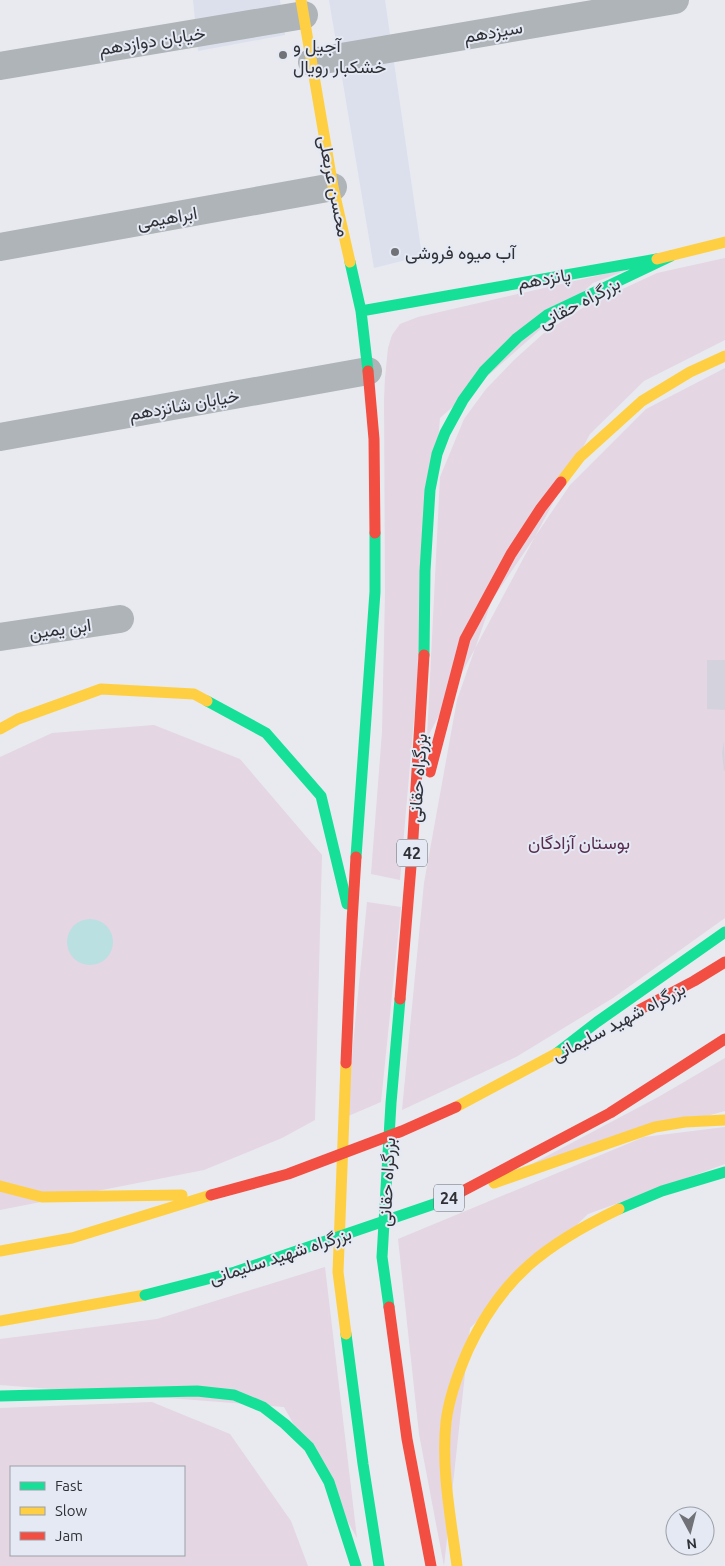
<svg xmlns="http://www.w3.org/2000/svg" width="725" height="1566" font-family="Ubuntu,Vazirmatn,sans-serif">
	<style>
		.built { fill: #dce0ed }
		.green { fill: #e4d6e3; fill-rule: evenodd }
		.water { fill: #bae0e2 }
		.building { fill: #d4d3dd }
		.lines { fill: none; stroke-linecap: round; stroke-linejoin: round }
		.street { stroke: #aeb4b8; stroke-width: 28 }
		.fast { stroke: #16e098; stroke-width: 11 }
		.slow { stroke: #ffcf43; stroke-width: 11 }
		.jam { stroke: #f24e42; stroke-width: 11 }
		.fast-bridge { stroke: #16e098; stroke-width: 11 }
		.slow-bridge { stroke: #ffcf43; stroke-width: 11 }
		.jam-bridge { stroke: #f24e42; stroke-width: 11 }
		.poi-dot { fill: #707277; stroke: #e4e9f4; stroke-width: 2 }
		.labels { text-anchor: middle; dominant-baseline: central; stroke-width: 4; stroke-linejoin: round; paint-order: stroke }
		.shield { fill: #e4e9f4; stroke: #66686f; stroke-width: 1 }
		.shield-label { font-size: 16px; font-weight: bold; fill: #303136 }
		.street-label { font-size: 18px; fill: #303136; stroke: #e4e9f4 }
		.poi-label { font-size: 18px; fill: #303136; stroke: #e4e9f4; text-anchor: start }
		.park-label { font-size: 18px; fill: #592c50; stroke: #e4e9f4 }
	</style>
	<rect width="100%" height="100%" fill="#e8eaf0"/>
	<path class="built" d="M193,0H280L285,35L198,51Z
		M329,0H385L422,256L374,268Z"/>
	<path class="green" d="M725,258V340L644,381L590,434L427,738L440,477L464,419L486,389L514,360L544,333L584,307L657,273Z
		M635,267L593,283L440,418L400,880L371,874L382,732L385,593L384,399L385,378L388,348L392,335L400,324L418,317Z
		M725,368V918L613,998L516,1057L402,1110L424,883L457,700L492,600L570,485L646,409Z
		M154,725L240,759L322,855L315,1120L282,1138L204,1170L0,1210V757L52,733Z
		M367,902L401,907L381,1102L346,1117Z
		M725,1058V1111L532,1164L660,1096Z
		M725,1127V1164L588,1214L470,1328L444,1566L419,1434L398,1239L644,1137Z
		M325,1267L357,1538L284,1407L0,1385V1339L157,1319Z
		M152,1402L230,1434L291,1521L308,1566H0V1408ZM11,1467H184V1555H11Z"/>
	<path class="water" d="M67 942a23 23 0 1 1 46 0a23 23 0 1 1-46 0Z"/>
	<path class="building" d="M707,660H725V710L707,709Z
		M724,742L725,770L724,771L722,753Z"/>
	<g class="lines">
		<path class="street" d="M312,62L675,0
			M0,66L304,15
			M0,247L333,187
			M0,437L368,371
			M0,637L120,619"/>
		<path class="fast" d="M350,262L361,311L368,371
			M361,311L657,259
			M424,655L425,571L430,490L437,454L445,433L463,400L484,371L517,338L547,315L671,256
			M207,701L266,733L321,796L347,904
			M356,857L375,592V533
			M557,1053L597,1022L725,932
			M619,1209L662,1191L725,1172
			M389,1307L382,1257L391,1103L400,999
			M346,1334L363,1464L379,1566
			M0,1396L197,1391L234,1395L263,1407L285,1424L309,1447L329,1482L356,1566"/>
		<path class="slow" d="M301,0L333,187L350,262
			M657,259L725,242
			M561,482L580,457L642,401L690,372L725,356
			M0,729L18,719L101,689L194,694L207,701
			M494,1183L655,1127L685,1122L725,1120
			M0,1186L42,1197L182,1195
			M0,1251L72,1238L211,1195
			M0,1321L145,1295
			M346,1334L338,1272L346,1063
			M457,1566C451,1519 441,1470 446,1422C449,1397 458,1373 468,1350C502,1276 548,1243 619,1209"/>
		<path class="jam" d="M368,371L374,439L375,533
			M430,772L465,639L511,554L541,508L561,482
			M400,999L412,854L424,655
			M639,1010L694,981L725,962
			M346,1063L352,922L356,857
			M389,1307L407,1439L431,1566"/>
		<path class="fast-bridge" d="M145,1295L235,1272L443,1201L457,1194"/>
		<path class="slow-bridge" d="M456,1107L557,1053"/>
		<path class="jam-bridge" d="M457,1194L610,1113L725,1039
			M211,1195L288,1174L402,1131L456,1107"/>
	</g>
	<g class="poi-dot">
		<circle cx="283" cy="55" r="5"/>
		<circle cx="395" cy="252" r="5"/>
	</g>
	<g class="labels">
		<g class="shield">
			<rect x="397" y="839.5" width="30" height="27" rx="4"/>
			<rect x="434" y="1184.5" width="30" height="27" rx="4"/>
		</g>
		<g class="shield-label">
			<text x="412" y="853">42</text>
			<text x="449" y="1198">24</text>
		</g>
		<g class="street-label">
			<text transform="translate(493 31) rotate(-10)">سیزدهم</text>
			<text transform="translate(152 40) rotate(-9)">خیابان دوازدهم</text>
			<text transform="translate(335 186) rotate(79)">محسن عربعلی</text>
			<text transform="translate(167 217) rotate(-10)">ابراهیمی</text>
			<text transform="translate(544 278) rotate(-10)">پانزدهم</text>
			<text transform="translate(579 302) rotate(-28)">بزرگراه حقانی</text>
			<text transform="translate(184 404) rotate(-10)">خیابان شانزدهم</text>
			<text transform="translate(60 628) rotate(-8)">ابن یمین</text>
			<text transform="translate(417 778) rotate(-86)">بزرگراه حقانی</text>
			<text transform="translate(618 1021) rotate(-28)">بزرگراه شهید سلیمانی</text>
			<text transform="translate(386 1182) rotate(-87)">بزرگراه حقانی</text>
			<text transform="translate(280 1255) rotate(-18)">بزرگراه شهید سلیمانی</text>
		</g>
		<g class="poi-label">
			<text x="293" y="45">آجیل و<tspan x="293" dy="21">خشکبار رویال</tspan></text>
			<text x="405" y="252">آب میوه فروشی</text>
		</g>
		<g class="park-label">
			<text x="579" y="842">بوستان آزادگان</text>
		</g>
	</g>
	<rect x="10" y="1466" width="175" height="90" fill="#e4e9f4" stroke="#9c9fa8"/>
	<rect x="20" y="1482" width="25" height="8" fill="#16e098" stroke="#9c9fa8"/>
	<text x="55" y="1491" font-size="15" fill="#303136">Fast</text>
	<rect x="20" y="1507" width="25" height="8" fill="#ffcf43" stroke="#9c9fa8"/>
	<text x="55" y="1516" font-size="15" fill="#303136">Slow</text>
	<rect x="20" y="1532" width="25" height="8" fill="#f24e42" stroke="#9c9fa8"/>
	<text x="55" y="1541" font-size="15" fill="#303136">Jam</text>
	<g transform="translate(690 1531) rotate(173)"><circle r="24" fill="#e4e9f4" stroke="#9c9fa8"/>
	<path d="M0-4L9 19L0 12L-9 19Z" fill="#707277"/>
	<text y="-8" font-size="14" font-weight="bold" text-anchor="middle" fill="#303136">N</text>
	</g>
</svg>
